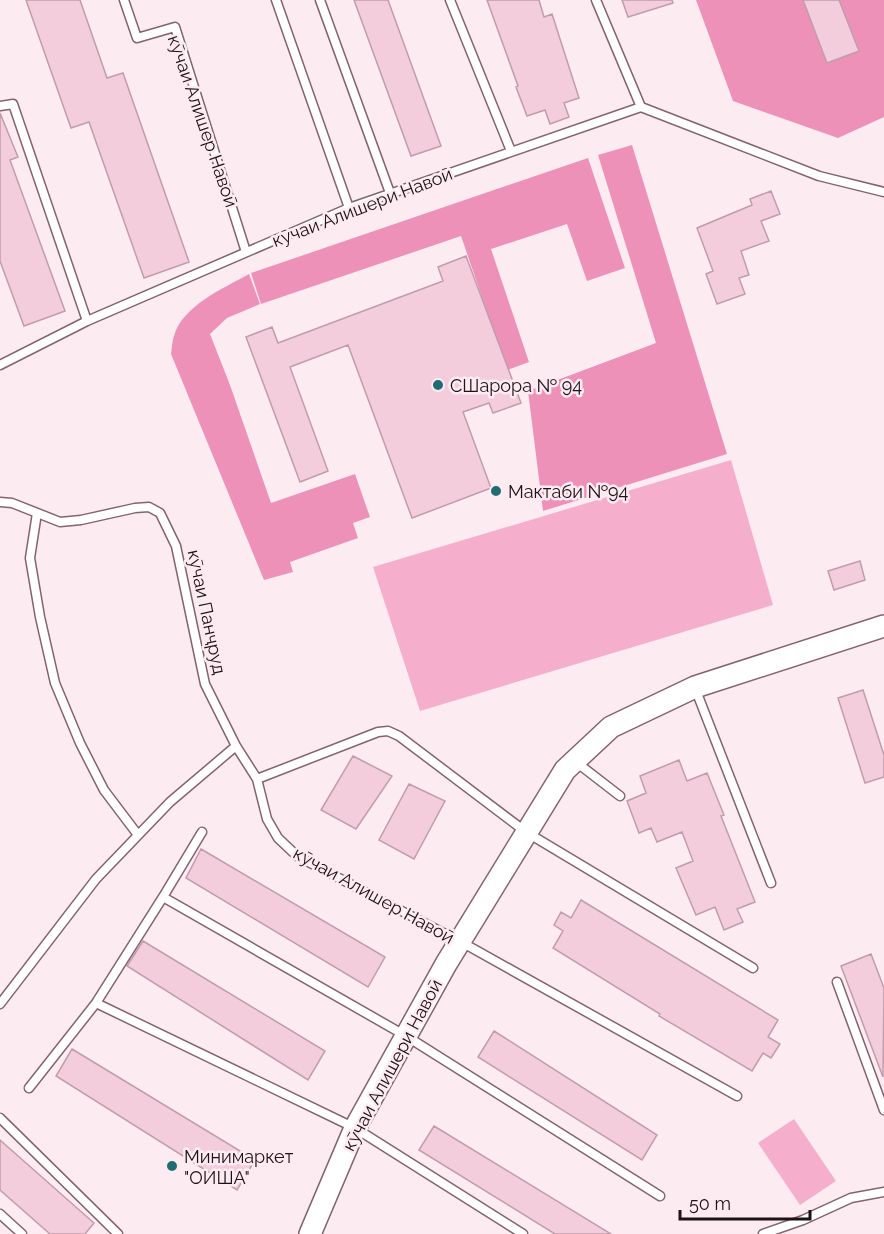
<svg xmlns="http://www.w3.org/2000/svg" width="884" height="1234" font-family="Raleway,sans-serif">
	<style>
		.green { fill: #f5afcc }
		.forest { fill: #ed91b9 }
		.building { fill: #f4cddc; stroke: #c19cab; stroke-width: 1.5 }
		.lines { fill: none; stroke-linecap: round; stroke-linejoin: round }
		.service-casing { stroke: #84626f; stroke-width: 11 }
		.tertiary-casing { stroke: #84626f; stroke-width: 24 }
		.service { stroke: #fff; stroke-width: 8 }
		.tertiary { stroke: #fff; stroke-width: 21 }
		.poi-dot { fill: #206c72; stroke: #fcecf2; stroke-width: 2 }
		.labels { text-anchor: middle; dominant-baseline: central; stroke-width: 5; stroke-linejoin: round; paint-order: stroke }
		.street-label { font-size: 18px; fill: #1e1117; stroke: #fcecf2 }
		.poi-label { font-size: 18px; fill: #1e1117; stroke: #fcecf2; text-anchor: start }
	</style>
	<rect width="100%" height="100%" fill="#fcecf2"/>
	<path class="green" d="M731,460L773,605L420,711L373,567Z
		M794,1119L836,1181L800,1205L758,1143Z"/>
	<path class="forest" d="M696,0H884V117L838,138L733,101Z
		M632,145L727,454L543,511L528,391L656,343L598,155Z
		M588,158L625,268L587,281L567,224L491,249L529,362L507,370L461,236L261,304L251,273Z
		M249,274L260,304L227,318L210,334L230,385L271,503L355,474L370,517L353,523L358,538L290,562L293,572L264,580L171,354C172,348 172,341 174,336C182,306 224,288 249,274Z"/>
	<path class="building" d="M26,0H80L107,78L123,73L189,262L144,278L89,122L71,128Z
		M354,0H388L441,146L411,156Z
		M487,0H539L544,17L552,14L579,98L564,103L569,117L550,124L545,110L527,116L516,87L518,86Z
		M622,0H672L673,3L628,17Z
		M803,0H839L859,51L827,63Z
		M0,113L18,157L10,160L65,311L24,326L0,261Z
		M771,191L780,214L761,221L769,241L741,251L749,275L739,278L745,294L717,304L706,274L713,271L697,228L752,205L750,199Z
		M466,256L521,403L493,413L489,403L463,412L491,488L412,518L348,345L290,367L328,471L300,482L246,337L272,327L278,343L443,281L438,267Z
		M860,561L865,580L834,590L828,571Z
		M863,690L884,755V777L865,783L838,698Z
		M353,756L392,776L356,829L321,810Z
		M679,760L687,781L707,773L724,815L721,816L755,902L737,909L743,922L724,930L715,907L696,915L676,868L693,861L682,832L657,842L651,828L639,833L627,801L646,793L640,776Z
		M409,784L445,801L414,859L379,840Z
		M201,849L385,957L368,987L186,878Z
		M581,900L778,1020L768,1037L780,1044L771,1058L763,1053L752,1071L659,1016L660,1014L553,948L563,931L554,925L561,912L571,918Z
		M143,941L325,1051L308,1080L127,966Z
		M871,954L884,988L883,1077L841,966Z
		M494,1031L657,1135L642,1160L478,1057Z
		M72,1049L255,1160L237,1190L56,1076Z
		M434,1126L611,1234H555L419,1150Z
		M0,1140L94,1223L85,1234H50L0,1190Z"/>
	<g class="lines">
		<g class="service-casing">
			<path id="service" d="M124,0L137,38L175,27L246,252
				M276,0L349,208
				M320,0L390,193
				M450,0L511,151
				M596,0L641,107L819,176L884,192
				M0,106L13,104L87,321
				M0,365L87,321L349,208L641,107
				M0,502L12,503L60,522L81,520L135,508L149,507L160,513L176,546L205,684L236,746L170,802L96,879L0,1004
				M37,513L30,558L40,617L55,683L80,743L104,790L138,835
				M695,688L771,883
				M236,746L257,779L267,819L278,838L297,856L472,948L737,1096
				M576,762L620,796
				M257,779L378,732L388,731L399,736L526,832L753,968
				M163,897L406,1036L660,1196
				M837,982L884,1110
				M96,1003L163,897L202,832
				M29,1088L96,1003L355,1128L523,1234
				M0,1118L118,1234
				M0,1214L22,1234
				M763,1234L803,1220L851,1198L884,1192"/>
		</g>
		<g class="tertiary-casing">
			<path id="tertiary" d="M310,1234L355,1128L446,964L565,770L611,727L695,687L884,626"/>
		</g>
		<use href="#service" class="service"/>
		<use href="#tertiary" class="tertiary"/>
	</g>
	<g class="poi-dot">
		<circle cx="438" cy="385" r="6"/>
		<circle cx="496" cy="491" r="6"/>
		<circle cx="172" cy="1166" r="6"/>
	</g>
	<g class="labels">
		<g class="street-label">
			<text transform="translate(203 121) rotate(71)">кӯчаи Алишер Навоӣ</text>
			<text transform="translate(362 207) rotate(-21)">кӯчаи Алишери Навоӣ</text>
			<text transform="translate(207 612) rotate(78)">кӯчаи Панҷруд</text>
			<text transform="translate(374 895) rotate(29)">кӯчаи Алишер Навоӣ</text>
			<text transform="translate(392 1065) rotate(-62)">кӯчаи Алишери Навоӣ</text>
		</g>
		<g class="poi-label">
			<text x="450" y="385">СШарора № 94</text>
			<text x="508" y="491">Мактаби №94</text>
			<text x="184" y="1156">Минимаркет<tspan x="184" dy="21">"ОИША"</tspan></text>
		</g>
	</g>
	<path d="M680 1210v9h130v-9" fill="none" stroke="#1e1117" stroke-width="3"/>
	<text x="689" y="1210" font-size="18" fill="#1e1117" stroke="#fcecf2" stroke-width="4.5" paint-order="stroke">50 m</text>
</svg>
